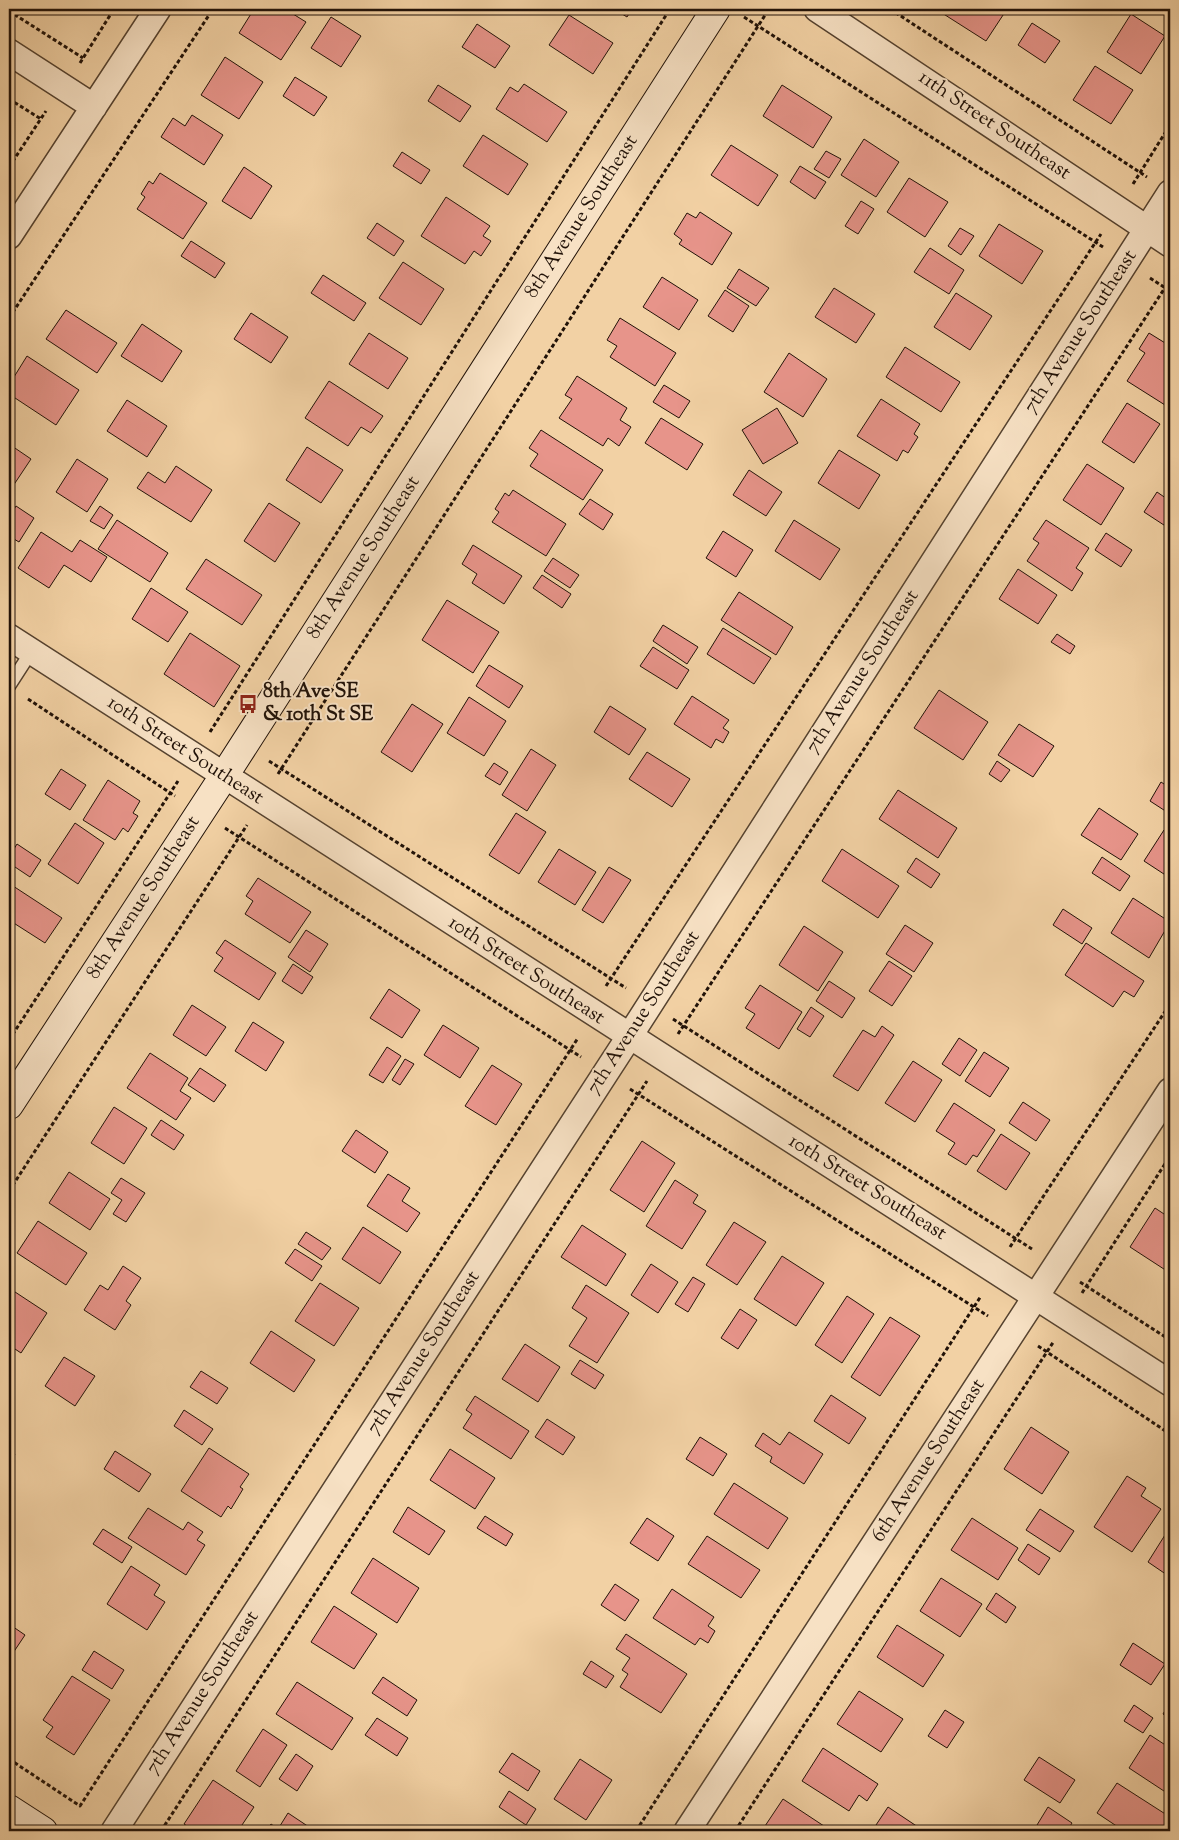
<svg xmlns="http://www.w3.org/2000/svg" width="1179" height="1840" font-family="'Sorts Mill Goudy',serif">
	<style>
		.building { fill: #e7948a; stroke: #211208 }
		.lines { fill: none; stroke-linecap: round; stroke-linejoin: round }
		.lane-casing { stroke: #55422f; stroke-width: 15 }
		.street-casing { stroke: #55422f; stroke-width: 28 }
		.secondary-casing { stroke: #211208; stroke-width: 30 }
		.path { stroke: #211208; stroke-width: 3; stroke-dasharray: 4 2.5; stroke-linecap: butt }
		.lane { stroke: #f7e1c4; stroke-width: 12 }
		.street { stroke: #f7e1c4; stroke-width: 25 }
		.secondary { stroke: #f7e1c4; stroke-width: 28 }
		.labels { text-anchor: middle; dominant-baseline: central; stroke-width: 4; stroke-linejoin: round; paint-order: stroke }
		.street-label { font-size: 20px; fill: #211208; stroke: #f7e1c4 }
		.poi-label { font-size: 20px; font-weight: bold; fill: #211208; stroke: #f7e1c4; text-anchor: start }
	</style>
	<rect width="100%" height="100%" fill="#f2d1a4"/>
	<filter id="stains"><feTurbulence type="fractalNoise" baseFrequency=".004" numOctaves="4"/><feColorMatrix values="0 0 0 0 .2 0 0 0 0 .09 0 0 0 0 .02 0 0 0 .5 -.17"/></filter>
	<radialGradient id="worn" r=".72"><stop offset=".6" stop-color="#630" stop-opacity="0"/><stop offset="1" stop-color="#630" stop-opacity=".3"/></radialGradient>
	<path class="building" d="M254,9H285L306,22L281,60L239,33Z
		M614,9H632L627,17Z
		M944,9H1007L986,41L942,13Z
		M1131,14L1165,36L1141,74L1107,52Z
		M569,15L613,43L593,74L549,45Z
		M331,17L361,36L341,67L311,48Z
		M1032,23L1060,41L1045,63L1018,45Z
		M477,24L510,46L495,68L462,47Z
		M225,57L263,82L239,119L201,95Z
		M1095,66L1133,90L1111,124L1073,100Z
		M295,77L327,97L314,116L283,96Z
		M524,84L567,112L547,142L496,109L510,87L518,92Z
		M438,85L471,106L460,122L428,101Z
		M782,85L832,117L813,148L763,116Z
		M192,115L223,135L204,165L161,137L173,118L185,126Z
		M483,135L528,164L508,195L463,166Z
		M864,139L899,162L876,197L841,175Z
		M731,145L778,175L758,206L711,175Z
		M826,151L841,159L829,178L814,169Z
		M402,152L430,170L421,184L393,166Z
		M800,166L826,182L815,199L790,182Z
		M244,167L272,186L251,219L222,201Z
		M160,173L207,203L183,239L137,209L145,197L141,194L149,181L153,184Z
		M909,178L948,202L925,237L887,212Z
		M446,197L490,226L483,236L491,241L481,256L474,251L465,264L421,236Z
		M861,201L874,209L858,234L845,226Z
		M700,212L732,233L712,265L679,244L682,240L674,234L687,213L696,218Z
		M377,223L404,241L394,256L367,238Z
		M999,224L1043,251L1022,284L979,256Z
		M960,228L974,236L961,255L948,246Z
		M191,241L225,263L215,278L181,256Z
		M930,248L964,270L949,294L914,272Z
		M403,262L444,289L421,325L379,298Z
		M739,269L769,288L756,306L727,288Z
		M323,275L366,303L354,321L311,293Z
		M662,277L698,300L679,330L643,307Z
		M834,288L875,314L856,343L815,317Z
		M725,290L749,306L733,332L708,316Z
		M956,293L992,316L970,350L934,327Z
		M66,310L117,343L97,373L46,339Z
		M251,313L288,337L271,363L234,339Z
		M620,318L676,353L655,386L610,357L617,346L607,340Z
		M142,324L182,351L162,382L121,356Z
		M369,333L408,358L388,389L349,364Z
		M1149,333L1170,346V398L1165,405L1127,381L1145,353L1139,349Z
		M905,347L960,382L941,412L886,377Z
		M789,353L827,379L803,417L764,392Z
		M27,356L79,390L56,425L9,394V385Z
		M577,376L627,408L620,420L631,427L619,446L608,438L603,446L559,418L572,399L565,395Z
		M329,381L383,416L371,433L361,427L348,446L305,418Z
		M664,385L690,401L679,418L653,402Z
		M881,399L920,424L914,434L918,437L908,453L903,450L897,461L857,436Z
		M127,400L167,426L147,457L107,431Z
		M1127,403L1160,424L1134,463L1102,442Z
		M777,408L798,443L763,464L742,430Z
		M661,418L703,444L687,470L645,443Z
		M541,430L603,470L583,500L530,466L538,454L529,448Z
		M9,444L31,459L11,489L9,487Z
		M307,447L343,470L321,503L286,480Z
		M839,450L880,475L859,509L818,483Z
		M77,459L108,479L87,512L56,492Z
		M1087,464L1124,488L1101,525L1063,500Z
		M176,466L212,490L191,522L137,488L148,472L165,483Z
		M749,470L782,492L766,516L733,495Z
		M513,490L566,524L546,556L492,522L499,512L495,509L505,493L509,496Z
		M1157,492L1170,501V529L1144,512Z
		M590,499L613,514L603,530L579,514Z
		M269,503L300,523L275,562L244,541Z
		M16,506L34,518L19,542L9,536V518Z
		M100,506L113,515L104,529L90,521Z
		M117,520L168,553L150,582L98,549Z
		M794,520L840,549L820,580L775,551Z
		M1046,520L1089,548L1076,568L1083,573L1072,591L1027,561L1039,543L1033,539Z
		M723,531L753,550L736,577L706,558Z
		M41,532L72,552L80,540L107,557L91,582L64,565L49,588L18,568Z
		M1106,533L1132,550L1121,567L1095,550Z
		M473,545L522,576L504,604L472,583L477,574L462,564Z
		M553,558L579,575L570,588L544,571Z
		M206,559L262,595L242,625L186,589Z
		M1018,569L1057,595L1038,624L999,599Z
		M542,575L571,594L562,608L533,588Z
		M151,588L188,612L168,642L132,619Z
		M739,592L793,627L776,655L721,620Z
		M447,600L499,632L473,673L422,640Z
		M663,625L698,647L687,664L653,641Z
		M723,628L771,658L754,684L707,654Z
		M190,633L240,666L214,707L164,674Z
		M1057,634L1075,646L1070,654L1051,642Z
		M653,647L689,670L677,689L640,666Z
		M489,665L523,686L509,708L476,686Z
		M939,690L988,722L963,760L914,728Z
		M692,696L729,720L723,728L729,732L723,743L716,739L711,748L674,724Z
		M469,697L506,721L484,756L447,733Z
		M412,704L443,724L412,772L381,752Z
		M610,706L646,729L629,755L594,732Z
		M1019,724L1054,746L1033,777L998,755Z
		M531,749L556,765L527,811L502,795Z
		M647,752L690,779L672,807L629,779Z
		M997,761L1010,770L1001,782L989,774Z
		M494,763L508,772L500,785L485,776Z
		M61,769L86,785L70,810L45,794Z
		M108,780L140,801L133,813L138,816L128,832L123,828L115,840L83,820Z
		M1161,782L1170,788V814L1150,801Z
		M898,790L957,828L938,858L879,819Z
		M1099,808L1138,834L1121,860L1081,835Z
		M516,813L546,832L519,874L489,855Z
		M75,823L104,843L78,884L48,864Z
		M1164,830L1170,834V878L1144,861Z
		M17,844L41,860L30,877L9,863V857Z
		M559,849L596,872L575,905L538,882Z
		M842,849L899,886L878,918L822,881Z
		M1102,857L1130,876L1120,891L1092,873Z
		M916,858L940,874L931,888L907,872Z
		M609,867L631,880L603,923L582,910Z
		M258,878L311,912L290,943L245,914L253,901L246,896Z
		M10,884L62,918L45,943L9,920Z
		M1133,898L1170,922L1149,958L1111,933Z
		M1063,909L1092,928L1082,944L1053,925Z
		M905,925L933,943L914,972L886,954Z
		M804,926L843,952L818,991L779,965Z
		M306,930L328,944L310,972L288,957Z
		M225,940L276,973L259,1000L214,971L223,958L216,953Z
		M1086,943L1144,981L1134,997L1124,991L1113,1007L1065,975Z
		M889,961L912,976L892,1006L869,991Z
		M293,964L313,977L302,994L282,981Z
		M829,981L855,998L842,1018L816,1001Z
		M760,985L802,1012L779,1049L746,1028L755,1014L745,1008Z
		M389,989L420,1010L402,1038L370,1018Z
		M192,1005L226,1027L206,1056L173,1035Z
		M811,1007L824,1016L810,1037L797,1029Z
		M253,1022L284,1042L266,1071L235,1051Z
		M443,1025L479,1048L460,1078L424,1055Z
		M882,1026L894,1035L858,1091L833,1076L863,1030L875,1037Z
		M959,1038L977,1050L960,1076L942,1064Z
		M387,1047L401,1056L383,1083L369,1075Z
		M984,1052L1009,1068L990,1097L965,1081Z
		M150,1053L188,1078L180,1091L191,1098L176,1120L127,1088Z
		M405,1059L414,1064L400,1085L392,1080Z
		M913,1061L942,1080L915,1122L885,1103Z
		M492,1065L522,1084L496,1125L465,1106Z
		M200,1068L226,1085L214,1102L188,1085Z
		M1023,1102L1050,1120L1036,1141L1009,1123Z
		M954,1103L995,1130L977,1157L973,1155L966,1165L948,1154L955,1143L936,1131Z
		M114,1107L147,1128L124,1164L91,1143Z
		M161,1120L184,1135L174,1150L151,1135Z
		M356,1130L388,1152L375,1173L342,1151Z
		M1001,1134L1030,1153L1006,1190L977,1171Z
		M642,1141L675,1163L644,1212L610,1190Z
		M69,1172L110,1199L90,1230L49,1203Z
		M388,1174L410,1188L402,1201L420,1213L407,1232L367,1206Z
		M121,1178L145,1193L126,1222L113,1214L122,1200L111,1193Z
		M675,1180L698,1195L693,1203L706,1211L682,1249L646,1226Z
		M1155,1208L1170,1218V1273L1130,1247Z
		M38,1221L87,1253L66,1285L17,1253Z
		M734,1222L766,1242L737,1285L706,1265Z
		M582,1225L626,1254L606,1286L561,1257Z
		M363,1227L401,1252L380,1284L342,1259Z
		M306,1232L331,1248L322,1260L298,1244Z
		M295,1249L322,1266L312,1281L285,1263Z
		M782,1256L824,1283L796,1326L754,1299Z
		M651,1264L678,1282L658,1313L631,1295Z
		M123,1266L141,1278L126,1301L131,1305L115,1330L84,1310L100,1285L108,1290Z
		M693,1277L705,1284L688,1312L675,1304Z
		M320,1283L359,1308L334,1346L295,1321Z
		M586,1285L629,1313L597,1363L569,1346L587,1318L572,1308Z
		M9,1288L47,1313L21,1353L9,1345Z
		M847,1296L874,1314L842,1363L815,1345Z
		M740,1309L757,1320L738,1349L721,1338Z
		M890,1317L920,1336L880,1396L851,1377Z
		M271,1331L315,1360L294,1392L250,1363Z
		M525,1344L560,1367L538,1402L502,1379Z
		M64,1357L95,1376L75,1406L45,1386Z
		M580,1360L604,1375L595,1389L571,1374Z
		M201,1371L228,1388L217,1404L190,1387Z
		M831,1395L866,1418L849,1444L814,1421Z
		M475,1396L529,1431L511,1459L463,1428L472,1414L466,1410Z
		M184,1410L213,1429L202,1445L174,1426Z
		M547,1419L575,1437L563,1455L535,1437Z
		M1031,1427L1069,1452L1042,1494L1004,1469Z
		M789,1432L823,1454L804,1484L770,1462L772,1457L755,1446L763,1433L780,1445Z
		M700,1437L727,1454L713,1476L686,1459Z
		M209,1448L249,1474L240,1487L243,1489L231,1509L228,1506L221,1517L181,1491Z
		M450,1449L495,1478L475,1509L430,1480Z
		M9,1450L15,1454L9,1463Z
		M115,1451L151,1474L139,1492L104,1469Z
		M1127,1476L1146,1488L1141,1496L1161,1509L1132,1552L1094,1527Z
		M734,1483L788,1518L768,1549L714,1514Z
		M408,1507L445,1531L429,1555L393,1532Z
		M148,1508L183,1530L188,1522L203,1532L197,1540L205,1545L186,1575L128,1538Z
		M1040,1509L1074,1531L1060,1552L1026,1530Z
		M485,1516L513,1534L506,1546L477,1528Z
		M647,1518L674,1536L658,1561L630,1543Z
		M972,1518L1018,1548L998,1580L951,1550Z
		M1170,1527V1577L1148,1562Z
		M103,1529L132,1547L122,1563L93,1544Z
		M707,1536L760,1570L741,1598L688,1564Z
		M1028,1544L1050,1558L1039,1575L1018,1560Z
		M373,1558L419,1588L397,1623L351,1593Z
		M131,1566L160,1585L154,1595L165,1602L147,1630L107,1604Z
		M941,1578L982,1604L960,1637L920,1611Z
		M615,1584L639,1600L625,1621L601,1605Z
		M672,1589L714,1617L708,1626L715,1631L708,1643L700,1638L695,1645L653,1618Z
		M996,1593L1016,1607L1006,1623L986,1609Z
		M334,1606L377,1634L354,1669L311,1642Z
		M9,1624L25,1635L9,1659Z
		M897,1625L944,1655L923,1687L877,1657Z
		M626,1634L687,1674L661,1713L620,1687L628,1674L622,1670L630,1658L616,1649Z
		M1133,1643L1165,1664L1151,1685L1120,1665Z
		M94,1651L124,1670L112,1689L82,1670Z
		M591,1661L614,1676L606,1688L583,1674Z
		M72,1676L110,1700L74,1755L46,1737L53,1727L43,1720Z
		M383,1677L417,1700L407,1716L372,1693Z
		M297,1682L353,1718L332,1750L276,1714Z
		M859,1691L903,1719L881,1752L837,1724Z
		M1170,1702V1719L1163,1714Z
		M1134,1705L1153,1718L1143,1733L1124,1721Z
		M945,1710L964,1722L947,1748L928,1736Z
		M377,1718L408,1738L397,1756L365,1735Z
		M263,1729L287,1745L260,1787L236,1771Z
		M1150,1735L1170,1748V1795L1129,1768Z
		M823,1748L878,1784L867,1801L859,1795L849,1811L802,1781Z
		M512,1753L540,1771L528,1791L499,1772Z
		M296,1754L313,1766L297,1791L279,1779Z
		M1039,1757L1075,1780L1060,1803L1024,1780Z
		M580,1759L612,1780L586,1820L554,1799Z
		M213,1780L254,1807L238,1831H195L184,1824Z
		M1117,1783L1170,1817L1168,1831H1124L1097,1813Z
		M509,1791L536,1809L526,1825L499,1807Z
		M783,1799L830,1830L829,1831H773L765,1826Z
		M888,1807L921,1829L920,1831H872Z
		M1048,1807L1072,1823L1067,1831H1047L1037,1825Z
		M288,1813L309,1827L306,1831H266L271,1824L278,1829Z"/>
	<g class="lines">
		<g class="lane-casing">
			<path id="lane" d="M9,686L31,652"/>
		</g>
		<g class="street-casing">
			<path id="street" d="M817,9L1170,244
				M9,52L94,107
				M9,236L158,9
				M9,637L1170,1383
				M114,1831L629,1037L1170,193
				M687,1831L1170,1091"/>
		</g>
		<g class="secondary-casing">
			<path id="secondary" d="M9,1105L224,776L716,9
				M9,1809L43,1831"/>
		</g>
		<path class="path" d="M890,9L1147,177
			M9,11L83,58
			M744,17L1103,247
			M80,63L114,9
			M9,99L41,119
			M9,167L46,111
			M1133,184L1170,125
			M1150,278L1170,291
			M9,318L213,9
			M28,699L175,796
			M210,732L670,9
			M269,761L626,988
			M278,774L769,9
			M225,828L581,1057
			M606,986L1101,234
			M673,1019L1032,1249
			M678,1034L1170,280
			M9,1040L178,781
			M630,1089L988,1316
			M9,1191L247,825
			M1010,1247L1170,1004
			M1080,1282L1170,1340
			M1082,1293L1170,1156
			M1038,1346L1170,1434
			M9,1759L80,1806L578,1038
			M161,1831L647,1081
			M636,1831L981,1296
			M735,1831L1054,1341"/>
		<use href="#lane" class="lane"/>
		<use href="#street" class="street"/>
		<use href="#secondary" class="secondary"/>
	</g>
	<defs>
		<g id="bus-bare" transform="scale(1.5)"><path d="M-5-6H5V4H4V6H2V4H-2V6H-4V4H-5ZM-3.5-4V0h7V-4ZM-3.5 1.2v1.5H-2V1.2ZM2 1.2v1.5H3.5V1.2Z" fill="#8f2418" stroke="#f7e1c4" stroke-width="2.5" paint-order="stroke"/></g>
	</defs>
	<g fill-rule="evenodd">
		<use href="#bus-bare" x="248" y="704"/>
	</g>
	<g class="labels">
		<g class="street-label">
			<text transform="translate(994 126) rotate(34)">11th Street Southeast</text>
			<text transform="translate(582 217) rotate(-57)">8th Avenue Southeast</text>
			<text transform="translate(1081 332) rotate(-57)">7th Avenue Southeast</text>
			<text transform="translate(364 558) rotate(-57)">8th Avenue Southeast</text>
			<text transform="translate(863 672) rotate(-57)">7th Avenue Southeast</text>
			<text transform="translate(185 751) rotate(33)">10th Street Southeast</text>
			<text transform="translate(144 898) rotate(-57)">8th Avenue Southeast</text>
			<text transform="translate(526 971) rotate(33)">10th Street Southeast</text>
			<text transform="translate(644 1013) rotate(-57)">7th Avenue Southeast</text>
			<text transform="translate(867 1188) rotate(32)">10th Street Southeast</text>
			<text transform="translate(424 1353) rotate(-57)">7th Avenue Southeast</text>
			<text transform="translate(929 1461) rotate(-57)">6th Avenue Southeast</text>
			<text transform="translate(203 1693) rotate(-57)">7th Avenue Southeast</text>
		</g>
		<g class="poi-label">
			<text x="263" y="692">8th Ave SE<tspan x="263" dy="23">&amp; 10th St SE</tspan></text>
		</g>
	</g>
	<rect width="1179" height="1840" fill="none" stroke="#f2d1a4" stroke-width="30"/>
	<rect x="10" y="10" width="1159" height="1820" fill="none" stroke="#211208" stroke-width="2.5"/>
	<rect x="15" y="15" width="1149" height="1810" fill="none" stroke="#211208"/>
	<rect width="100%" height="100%" filter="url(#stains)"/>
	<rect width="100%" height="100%" fill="url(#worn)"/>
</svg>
